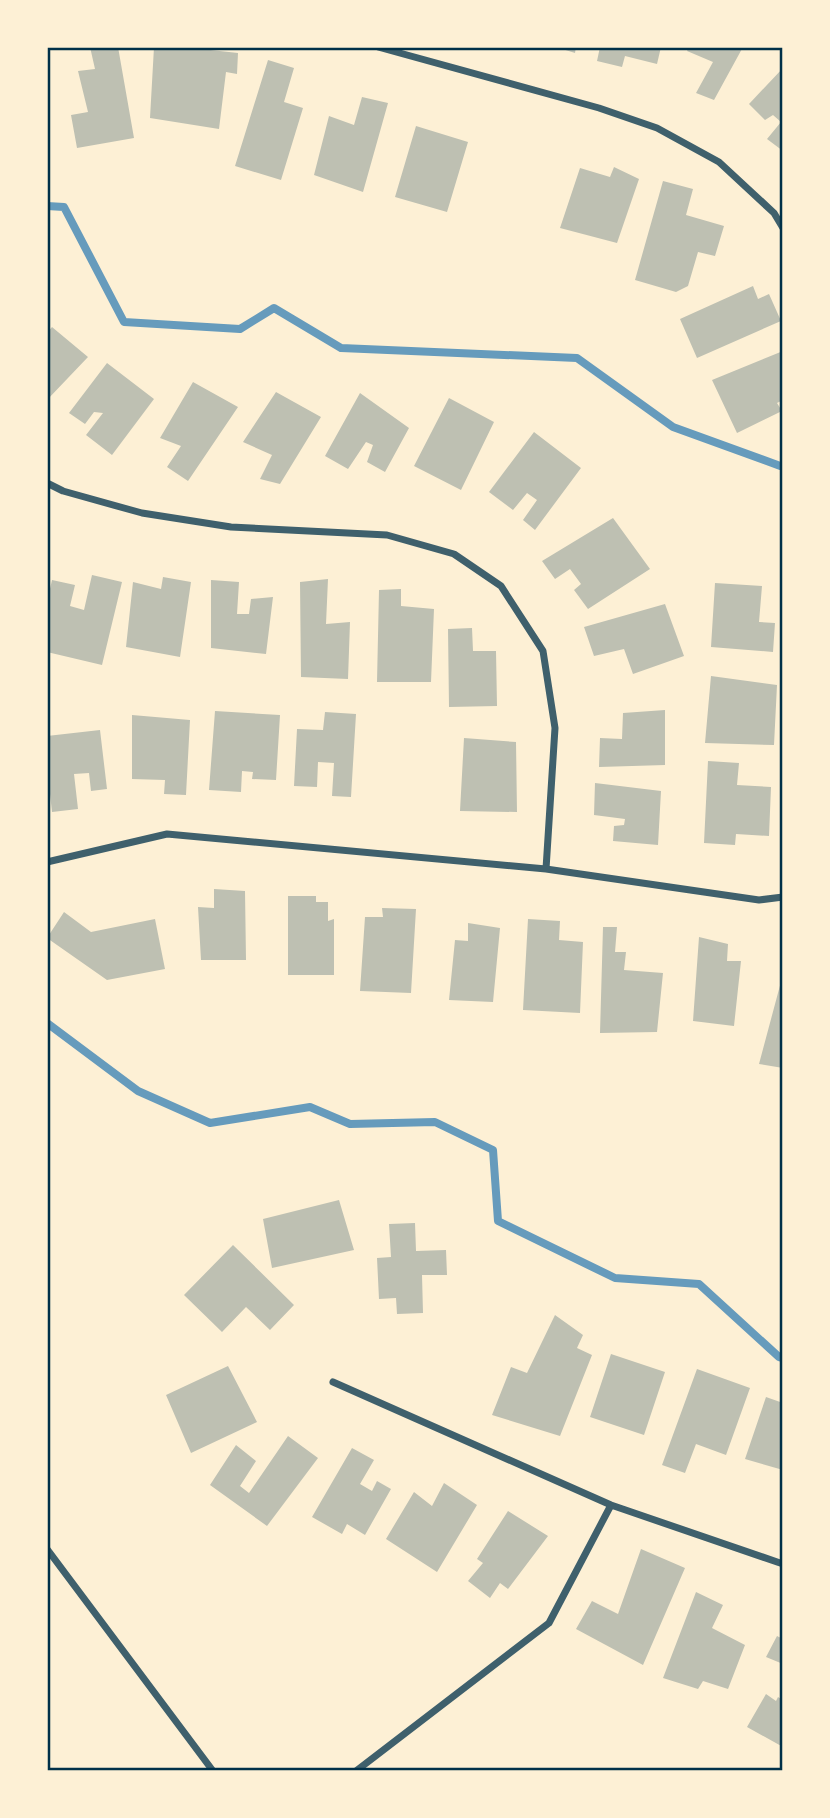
<svg xmlns="http://www.w3.org/2000/svg" width="830" height="1818" font-family="'Exo 2',sans-serif">
	<style>
		.lines { fill: none; stroke-linecap: round; stroke-linejoin: round }
		.stream { stroke: #669bbc; stroke-width: 8 }
		.building { fill: #bec0b2 }
		.minor { stroke: #3f606c; stroke-width: 7 }
		.neatline { fill: none; stroke: #003049; stroke-width: 2.5 }
	</style>
	<rect width="100%" height="100%" fill="#fdf0d5"/>
	<g class="lines">
		<path class="stream" d="M47,206L64,207L124,322L240,329L274,308L341,348L577,358L673,427L783,467
			M47,1023L138,1091L210,1123L310,1107L350,1124L435,1122L493,1150L498,1221L615,1278L699,1284L779,1357L783,1358"/>
	</g>
	<path class="building" d="M90,47H118L134,138L77,148L71,115L88,112L78,71L95,69Z
		M154,47H183L238,53L237,74L226,72L219,129L150,118Z
		M556,47H576L575,53Z
		M600,47H661L657,64L625,56L622,67L597,61Z
		M689,47H743L714,100L696,93L713,62L687,51Z
		M268,60L294,68L284,102L303,108L281,180L235,166Z
		M783,68V151L767,139L781,122L773,115L765,120L749,104Z
		M362,97L388,103L363,192L314,175L329,116L354,125Z
		M416,126L468,142L447,212L395,197Z
		M614,167L639,179L617,243L560,228L580,168L610,177Z
		M663,181L693,189L686,215L724,226L715,256L698,252L688,286L676,292L635,280Z
		M753,286L758,299L769,294L781,321L697,358L680,319Z
		M52,327L88,357L47,400V333Z
		M783,351V400L777,403L782,411L737,433L712,380Z
		M107,363L154,399L112,455L86,435L103,413L94,412L85,424L69,413Z
		M193,382L238,407L188,481L167,467L181,446L160,438Z
		M276,392L321,417L280,484L260,479L272,455L243,442Z
		M360,393L409,428L385,472L367,462L373,445L366,442L348,469L325,456Z
		M449,398L494,422L461,490L414,466Z
		M534,432L581,468L535,530L523,520L537,500L527,493L513,510L489,492Z
		M613,518L650,569L588,609L574,590L581,584L570,569L555,579L542,561Z
		M92,575L122,582L102,665L47,652V602L52,580L75,585L70,606L84,610Z
		M163,577L191,582L180,657L126,647L133,582L161,589Z
		M328,579L326,624L350,622L348,679L301,677L300,582Z
		M211,580L239,582L237,614H249L251,599L273,597L266,654L211,648Z
		M715,583L762,586L759,622L775,623L773,652L711,647Z
		M401,589V606L434,609L431,682H377L379,590Z
		M665,604L684,656L633,674L624,649L594,656L584,627Z
		M472,628L473,651H496L497,706L449,707L448,629Z
		M711,676L777,685L774,745L705,743Z
		M665,710V765L599,767L600,738L622,739L623,713Z
		M215,711L280,715L276,780L252,779L253,772L242,771L241,792L209,790Z
		M325,712L356,714L351,797L332,796L334,763L318,762L317,787L294,786L297,729L323,730Z
		M132,715L190,720L186,795L164,794L165,780L132,779Z
		M100,730L107,789L91,791L89,773L74,774L78,809L52,812L47,767V736Z
		M464,738L516,742L517,812L460,811Z
		M708,761L739,763L737,785L771,787L769,836L736,834L735,845L704,843Z
		M595,783L661,791L658,845L613,841L614,826L624,825L625,819L594,815Z
		M214,889L245,891L246,960H201L198,907L214,908Z
		M288,896H316V902H328V921L334,919V975H288Z
		M382,908L416,909L411,993L360,991L365,917H383Z
		M64,912L91,932L155,919L165,969L107,980L47,938Z
		M528,919L560,921L559,940L583,942L580,1013L523,1010Z
		M468,923L500,928L493,1002L449,1000L455,940L468,941Z
		M603,927H617L615,952H626L624,970L663,973L657,1032L600,1033Z
		M699,937L728,944L727,961H741L734,1026L693,1021Z
		M782,978H783V1068L759,1064Z
		M339,1200L354,1250L272,1268L263,1219Z
		M415,1223L416,1251L446,1250L447,1275H422L423,1313L397,1314L396,1298L379,1299L377,1258L391,1257L389,1224Z
		M233,1245L294,1305L270,1330L246,1307L222,1332L184,1295Z
		M555,1315L583,1335L577,1348L592,1355L560,1436L492,1415L511,1367L527,1373Z
		M611,1354L665,1372L644,1435L590,1417Z
		M228,1366L257,1422L191,1453L166,1395Z
		M697,1369L750,1388L726,1455L696,1444L685,1473L662,1465Z
		M766,1397L783,1403V1470L745,1459Z
		M288,1436L318,1458L267,1526L210,1485L236,1445L256,1461L240,1486L249,1493Z
		M352,1448L374,1460L360,1484L372,1491L377,1481L391,1489L365,1535L347,1524L342,1534L312,1517Z
		M444,1483L477,1505L437,1572L386,1539L414,1492L432,1506Z
		M508,1511L548,1536L508,1589L500,1583L490,1598L468,1581L483,1563L477,1559Z
		M641,1549L685,1568L643,1665L576,1629L592,1601L618,1614Z
		M696,1592L723,1605L712,1628L745,1645L728,1689L703,1681L698,1689L663,1678Z
		M777,1636L783,1639V1664L766,1657Z
		M766,1694L776,1701L778,1697L783,1700V1747L747,1727Z"/>
	<g class="lines">
		<path class="minor" d="M378,47L599,108L657,128L719,162L774,213L783,228
			M47,483L63,491L142,513L231,527L387,535L454,554L501,586L543,651L555,728L546,869
			M47,862L167,834L546,869L759,900L783,897
			M333,1382L611,1505L783,1564
			M47,1549L213,1771
			M356,1771L549,1623L611,1505"/>
	</g>
	<rect width="830" height="1818" fill="none" stroke="#fdf0d5" stroke-width="98"/>
	<rect x="49" y="49" width="732" height="1720" class="neatline"/>
</svg>
